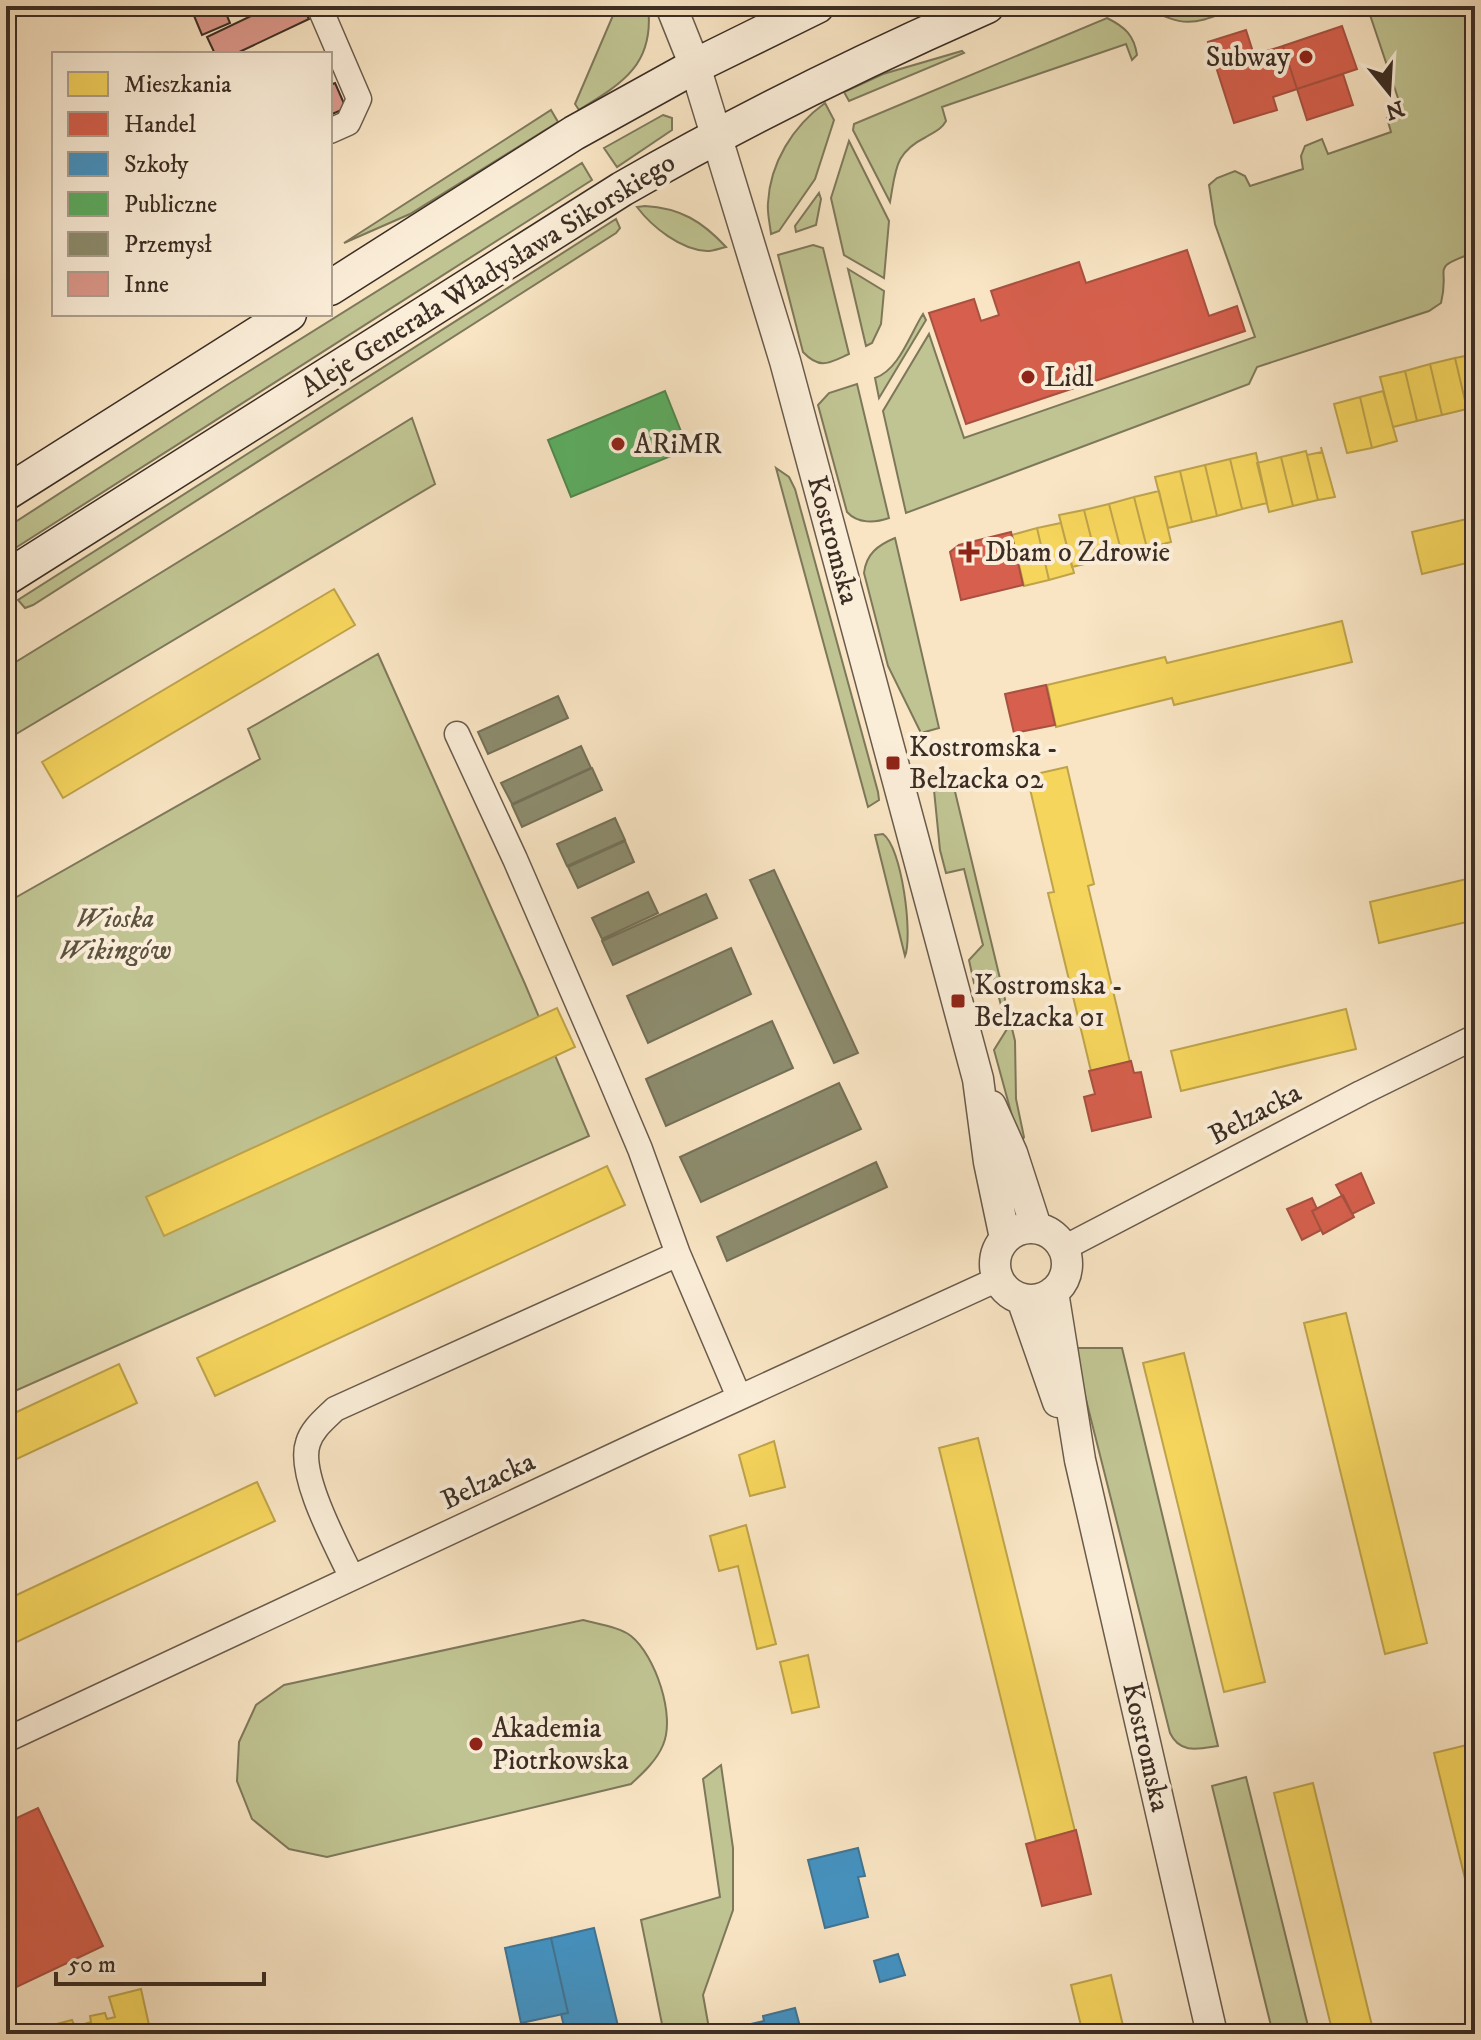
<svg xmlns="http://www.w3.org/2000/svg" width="1481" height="2040" font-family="'IM FELL DW Pica',serif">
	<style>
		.green { fill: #c0c492; stroke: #7e785b; stroke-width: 2 }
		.homes { fill: #f6d55c; stroke: #bea34b; stroke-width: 2 }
		.shops { fill: #d6604d; stroke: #a85141; stroke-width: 2 }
		.schools { fill: #4393c3; stroke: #417493; stroke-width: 2 }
		.public { fill: #5aae61; stroke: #51874f; stroke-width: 2 }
		.industry { fill: #8c8c6e; stroke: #747058; stroke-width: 2 }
		.building { fill: #dd988b; stroke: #3b2d24; stroke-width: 2 }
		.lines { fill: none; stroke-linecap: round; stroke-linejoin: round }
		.minor-casing { stroke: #6a5b4c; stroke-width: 27 }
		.tertiary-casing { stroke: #6a5b4c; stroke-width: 33 }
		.secondary-casing { stroke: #3b2d24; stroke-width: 37 }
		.minor { stroke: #fbeed9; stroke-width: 24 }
		.tertiary { stroke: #fbeed9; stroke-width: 30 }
		.secondary { stroke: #fbeed9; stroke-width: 34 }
		.poi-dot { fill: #8f2418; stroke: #fbeed9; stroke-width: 3 }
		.labels { text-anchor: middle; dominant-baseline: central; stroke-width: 8; stroke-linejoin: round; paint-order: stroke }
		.poi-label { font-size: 28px; fill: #3b2d24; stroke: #fbeed9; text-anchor: start }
		.street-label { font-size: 28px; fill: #3b2d24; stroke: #fbeed9 }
		.park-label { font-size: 28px; font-style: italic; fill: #5c5340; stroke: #fbeed9 }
	</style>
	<rect width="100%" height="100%" fill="#f9e5c4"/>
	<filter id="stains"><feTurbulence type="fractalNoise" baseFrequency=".0025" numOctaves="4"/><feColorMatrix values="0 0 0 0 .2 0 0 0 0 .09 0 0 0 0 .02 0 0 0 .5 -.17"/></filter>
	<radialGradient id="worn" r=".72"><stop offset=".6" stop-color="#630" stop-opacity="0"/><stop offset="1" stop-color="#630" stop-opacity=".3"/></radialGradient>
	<path class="green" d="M617,6H648C655,64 623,83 579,110L575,104Z
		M1243,6C1198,21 1190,32 1145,7Z
		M1367,6H1475V252C1427,270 1451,264 1441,303L1429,311L1257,367L1249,384L906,513L883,411L929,334L964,438L1255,337L1215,224L1209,185L1217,178L1235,171L1245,176L1250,186L1303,169L1301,156L1305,146L1322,139L1328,154L1391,132L1387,118L1403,113Z
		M1107,18C1125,27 1134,35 1137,55L1132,60L1126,44L942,107L946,121C941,130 934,132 926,137C894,153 896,170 890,202L853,130L854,124Z
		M962,51L964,53L849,101L844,92L883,74Z
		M825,103L834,120L815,179L779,231L771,234C770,224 767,213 768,203C770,163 793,126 825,103Z
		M551,110L558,122L410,214L344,243Z
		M663,115L672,118V130L617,167L604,148Z
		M849,141L889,221L884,278L844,255L831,198Z
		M582,163L592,180L6,554V528L227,385Z
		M819,193L821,199L816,225L796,232L795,226Z
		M645,206C680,208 702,221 726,247C721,248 713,251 707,251C681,250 652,227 637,207Z
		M616,219L620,228L616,233L33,605L25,608L18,600Z
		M813,245L823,248L849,354C829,363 820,370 803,352L778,255Z
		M848,269L884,291L881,324L872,343L866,346Z
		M923,314L926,320L879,398L875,378C899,370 910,334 923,314Z
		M857,384L889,518C875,523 858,524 847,512L818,405L829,393Z
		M412,418L435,484L6,740V668Z
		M776,468L789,477L795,489L878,792L879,800L868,807Z
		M895,538L939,728L921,733L888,666L864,573C866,554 878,545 895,538Z
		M378,654L525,984L589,1136L6,1395V903L260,759L248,729Z
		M951,775L1015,1041L1016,1099L1024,1137L1020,1145L994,1050L1007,1029L993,974L974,983L969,960L983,945L964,869L946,873L940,850L933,780Z
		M883,834C902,847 913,936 905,956L875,835Z
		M1073,1348H1122L1218,1746C1198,1749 1180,1754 1170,1733Z
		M583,1620C597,1624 620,1627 631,1636C655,1655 676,1716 663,1745C657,1760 643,1773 631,1784L327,1857L289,1849L252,1819L237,1781L239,1742L256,1705L284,1685Z
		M721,1765L733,1848V1910L703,1995L710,2034H664L641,1920L720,1897L703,1779Z
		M1246,1777L1310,2034H1273L1212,1786Z"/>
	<path class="homes" d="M1475,354V407L1467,409L1455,358Z
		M1455,358L1467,409L1442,415L1430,364Z
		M1430,364L1442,415L1417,421L1405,371Z
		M1405,371L1417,421L1393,427L1380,377Z
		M1383,391L1397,441L1372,448L1360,397Z
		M1360,397L1372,448L1347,453L1334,404Z
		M1321,447L1335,497L1318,500L1307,455L1322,452Z
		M1306,451L1318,500L1293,506L1281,457Z
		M1256,453L1267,503L1242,509L1230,459Z
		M1281,457L1293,506L1269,512L1257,463Z
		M1230,459L1242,509L1217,516L1205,465Z
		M1205,465L1217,516L1192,522L1180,471Z
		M1180,471L1192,522L1168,528L1155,477Z
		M1159,491L1171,542L1147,548L1134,497Z
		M1134,497L1147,548L1122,554L1109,504Z
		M1109,504L1122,554L1097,561L1084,510Z
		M1084,510L1097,561L1072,567L1059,515Z
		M1475,517V561L1422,574L1412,532Z
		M1061,523L1074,573L1049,580L1037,528Z
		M1037,528L1049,580L1024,586L1012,535Z
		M334,589L355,625L63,798L42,762Z
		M1342,621L1352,662L1174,705L1172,698L1056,727L1047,685L1165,657L1167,663Z
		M1067,767L1094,884L1088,886L1130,1062L1091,1071L1048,893L1054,892L1027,776Z
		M1475,877V920L1379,943L1370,902Z
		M557,1008L575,1047L164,1236L146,1197Z
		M1346,1009L1356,1049L1181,1091L1171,1051Z
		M607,1166L625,1205L215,1396L197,1358Z
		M1346,1313L1427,1643L1385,1654L1304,1323Z
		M1184,1353L1265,1682L1224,1692L1143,1363Z
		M119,1364L137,1403L6,1464V1417Z
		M978,1438L1075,1831L1036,1841L939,1448Z
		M774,1441L785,1487L750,1496L739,1455Z
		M257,1482L275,1521L6,1647V1600Z
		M746,1525L776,1644L757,1649L738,1566L719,1571L710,1536Z
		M808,1655L819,1707L792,1713L780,1662Z
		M1475,1743V1919L1434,1753Z
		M1313,1783L1374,2034H1333L1274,1793Z
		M1111,1975L1125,2034H1083L1071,1985Z
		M141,1989L151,2034H35L34,2030L72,2020L75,2027L91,2022L90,2016L105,2013L107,2019L115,2017L109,1997Z"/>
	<path class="shops" d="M1342,26L1357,69L1297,89L1283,46Z
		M1246,30L1254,55L1283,46L1297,89L1273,97L1277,110L1234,123L1208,42Z
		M1343,74L1353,105L1307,120L1297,89Z
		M1187,250L1209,316L1237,306L1245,331L966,424L929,313L974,299L981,321L999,315L991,291L1079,262L1086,283Z
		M1011,532L1023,585L961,600L950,552L959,545Z
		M1046,685L1055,725L1014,733L1005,694Z
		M1131,1061L1134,1073L1141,1072L1151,1117L1092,1131L1084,1097L1095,1094L1089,1071Z
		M1361,1173L1374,1203L1352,1214L1336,1185Z
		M1343,1195L1354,1217L1323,1234L1312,1211Z
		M1312,1198L1317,1209L1312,1211L1321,1230L1302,1240L1287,1209Z
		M38,1808L103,1946L6,1992V1823Z
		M1076,1830L1091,1894L1042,1906L1026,1844Z"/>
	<path class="schools" d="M858,1848L865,1876L858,1877L868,1917L825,1928L808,1860Z
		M594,1928L620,2034H566L561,2014L568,2013L551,1938Z
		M551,1938L568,2013L521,2023L505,1948Z
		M898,1954L905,1975L880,1982L874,1961Z
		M795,2008L802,2034H743L742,2026L764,2021L763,2016Z"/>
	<path class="public" d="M665,391L688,449L571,497L548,440Z"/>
	<path class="industry" d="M558,696L568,718L488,754L478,732Z
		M581,746L591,768L512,804L501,783Z
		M592,768L602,790L522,827L512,805Z
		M615,818L625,840L567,866L557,844Z
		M625,841L634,862L578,888L568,867Z
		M774,870L858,1053L834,1063L750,880Z
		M648,892L658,913L602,939L592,918Z
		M706,894L717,918L613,965L602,941Z
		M731,948L751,994L648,1043L627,996Z
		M772,1021L793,1068L666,1126L646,1079Z
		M839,1083L861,1129L701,1202L680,1157Z
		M876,1162L887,1187L727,1261L717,1237Z"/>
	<path class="building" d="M203,6H223L230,23L202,35L192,11Z
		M272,6H302L309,19L235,54H215L207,37Z
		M335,83L346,108L330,115V85Z"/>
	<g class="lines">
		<g class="minor-casing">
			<path id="minor" d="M319,6L359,99L348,123L330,131
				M457,734L515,859L607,1071L640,1149L678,1254L739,1397
				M1064,1248L1361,1093L1475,1037
				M352,1578C338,1548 297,1474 308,1443C312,1429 325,1419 335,1409L678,1254
				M6,1740L649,1439L998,1279"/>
		</g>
		<g class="tertiary-casing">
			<path id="tertiary" d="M671,6L695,66L785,361L978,1079L989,1162L1005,1238
				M991,1106L1012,1153L1036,1227
				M995 1264a36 36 0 1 1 72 0a36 36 0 1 1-72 0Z
				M1053,1292L1080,1460L1212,2034
				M1022,1299L1058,1402"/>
		</g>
		<g class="secondary-casing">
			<path id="secondary" d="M330,288L574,133L695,66L817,6
				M6,493L289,314
				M6,578L622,189C740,121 862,61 987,6"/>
		</g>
		<use href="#minor" class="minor"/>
		<use href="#tertiary" class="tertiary"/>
		<use href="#secondary" class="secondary"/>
	</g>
	<g class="poi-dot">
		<circle cx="1306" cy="57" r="8"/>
		<circle cx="1028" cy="377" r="8"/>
		<circle cx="618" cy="444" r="8"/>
		<path d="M965 540h8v8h8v8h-8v8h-8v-8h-8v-8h8z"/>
		<rect x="885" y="755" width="16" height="16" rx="4"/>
		<rect x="950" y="993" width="16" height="16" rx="4"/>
		<circle cx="476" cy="1744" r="8"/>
	</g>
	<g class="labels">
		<g class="poi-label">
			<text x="1290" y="57" text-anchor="end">Subway</text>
			<text x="1044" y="377">Lidl</text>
			<text x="634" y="444">ARiMR</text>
			<text x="985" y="552">Dbam o Zdrowie</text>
			<text x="909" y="747">Kostromska -<tspan x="909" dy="32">Belzacka 02</tspan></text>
			<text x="974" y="985">Kostromska -<tspan x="974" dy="32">Belzacka 01</tspan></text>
			<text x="492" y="1728">Akademia<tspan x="492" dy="32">Piotrkowska</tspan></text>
		</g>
		<g class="street-label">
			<text transform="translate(488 275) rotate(-32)">Aleje Generała Władysława Sikorskiego</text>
			<text transform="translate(833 540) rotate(75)">Kostromska</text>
			<text transform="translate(1255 1114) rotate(-28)">Belzacka</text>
			<text transform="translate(488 1481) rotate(-25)">Belzacka</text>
			<text transform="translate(1146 1747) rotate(77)">Kostromska</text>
		</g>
		<g class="park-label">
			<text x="115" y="918">Wioska<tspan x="115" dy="32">Wikingów</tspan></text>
		</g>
	</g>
	<rect width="1481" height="2040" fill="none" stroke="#f9e5c4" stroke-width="32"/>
	<rect x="8" y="8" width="1465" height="2024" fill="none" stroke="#3b2d24" stroke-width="4"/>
	<rect x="16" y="16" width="1449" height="2008" fill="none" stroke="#3b2d24" stroke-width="2"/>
	<rect x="52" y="52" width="280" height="264" fill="#fbeed9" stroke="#aea191" stroke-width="2"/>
	<rect x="68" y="72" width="40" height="24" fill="#f6d55c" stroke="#aea191" stroke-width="2"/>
	<text x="124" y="92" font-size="24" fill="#3b2d24">Mieszkania</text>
	<rect x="68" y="112" width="40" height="24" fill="#d6604d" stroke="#aea191" stroke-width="2"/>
	<text x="124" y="132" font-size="24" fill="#3b2d24">Handel</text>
	<rect x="68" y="152" width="40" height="24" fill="#4393c3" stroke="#aea191" stroke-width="2"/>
	<text x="124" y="172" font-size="24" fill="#3b2d24">Szkoły</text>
	<rect x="68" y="192" width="40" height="24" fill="#5aae61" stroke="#aea191" stroke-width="2"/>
	<text x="124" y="212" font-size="24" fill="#3b2d24">Publiczne</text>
	<rect x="68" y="232" width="40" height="24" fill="#8c8c6e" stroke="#aea191" stroke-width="2"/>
	<text x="124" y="252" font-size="24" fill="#3b2d24">Przemysł</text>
	<rect x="68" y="272" width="40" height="24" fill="#dd988b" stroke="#aea191" stroke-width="2"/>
	<text x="124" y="292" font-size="24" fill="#3b2d24">Inne</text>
	<g transform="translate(1389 92) rotate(162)" stroke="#fbeed9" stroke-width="6" paint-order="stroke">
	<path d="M0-6L14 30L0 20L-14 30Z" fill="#3b2d24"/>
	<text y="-12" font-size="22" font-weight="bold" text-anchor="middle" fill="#3b2d24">N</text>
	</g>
	<path d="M56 1972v12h208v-12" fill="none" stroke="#3b2d24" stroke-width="4"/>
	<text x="68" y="1972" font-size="24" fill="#3b2d24" stroke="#fbeed9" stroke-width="6" paint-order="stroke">50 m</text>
	<rect width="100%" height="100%" filter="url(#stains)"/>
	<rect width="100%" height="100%" fill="url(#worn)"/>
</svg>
